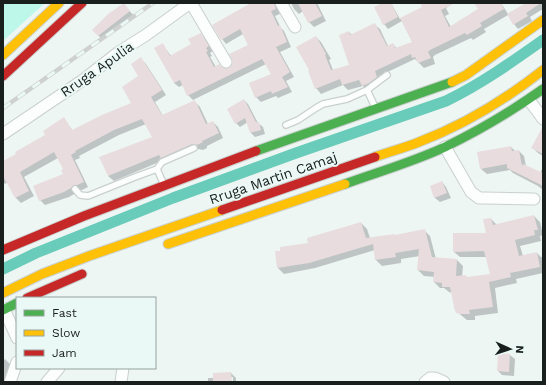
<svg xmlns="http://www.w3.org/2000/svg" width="546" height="385" font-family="'Work Sans',sans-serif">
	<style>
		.green { fill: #bdf7ea }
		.shadow { fill: #0003 }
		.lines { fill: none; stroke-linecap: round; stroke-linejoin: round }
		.canal { stroke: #69cbb9; stroke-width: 11 }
		.building { fill: #e8dcde }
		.lane-casing { stroke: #c9d0ce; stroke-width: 8 }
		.street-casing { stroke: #c9d0ce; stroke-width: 13 }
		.fast-casing { stroke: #c9d0ce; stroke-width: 11 }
		.slow-casing { stroke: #c9d0ce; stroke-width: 11 }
		.jam-casing { stroke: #c9d0ce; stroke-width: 11 }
		.lane { stroke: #fcfefd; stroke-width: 5.5 }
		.street { stroke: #fcfefd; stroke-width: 11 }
		.fast { stroke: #4caf50; stroke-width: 9 }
		.slow { stroke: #ffc107; stroke-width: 9 }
		.jam { stroke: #c62828; stroke-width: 9 }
		.rail-casing { stroke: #ced1cf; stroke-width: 4.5 }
		.rail { stroke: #eaf9f5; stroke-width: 3; stroke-dasharray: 9; stroke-linecap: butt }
		.labels { text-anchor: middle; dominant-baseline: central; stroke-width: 4; stroke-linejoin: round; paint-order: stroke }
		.street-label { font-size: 14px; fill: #191f1d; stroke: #eaf9f5 }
	</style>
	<rect width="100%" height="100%" fill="#eef6f4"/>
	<path class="green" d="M3,3H45L3,41Z"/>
	<path class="shadow" d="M252,3H281L278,9L280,14L275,16L281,28L284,31L291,47L280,52L294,77L286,81L292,92L278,98L276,96L261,102L256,97L272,75L266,64L193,100L188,95L183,85L179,87L174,83L163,45L171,56L192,45L201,35L205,39L213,51L210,53L212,56L210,57L216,67L223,69H231L249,45L243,34L226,44L222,39Z
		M291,3H317L326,21L314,27L309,22L303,11L299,14L294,9Z
		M384,3H391L400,19L424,7L421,3H454L446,8L449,14L445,16L451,27L479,9L475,3H501L508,14L527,3H543V9L530,17L532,21L518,29L514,24L508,15L484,29L486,32L473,40L471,38L435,55L433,57L435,64L424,68L415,59L379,76L382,83L374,88L368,91L363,86L348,90L343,85L321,94L316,88V37L321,42L331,59L329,60L333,70L350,66L349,32L352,35L374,24L380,29L388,46L393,44L397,49L413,43L402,21L388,29L384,24Z
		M128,9L134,16L103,40L93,30Z
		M141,59L146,64L166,95L155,102L163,116L195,102L200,107L208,124L213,122L218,127L223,138L207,146V148L203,150L198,149L167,162L164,160L114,181L108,176L153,138L146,124L119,135L79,156L80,158L75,160L88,187L82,190H78L76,193L69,197L45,205L40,200L65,175V170L58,158L24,177L34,196L21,203L16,198L8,182L5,184L3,182V162L17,155L46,135L64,119L73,131L133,103L140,77Z
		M244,100L248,104L258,123L263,127L265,134L255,137L251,133L248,122L240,127L236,123Z
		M543,140V156L538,153L533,148Z
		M511,147L515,151H519L524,156L526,166L540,173L543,167V190L538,186L513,173L510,170L487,174L481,169Z
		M442,182L446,187L451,198L440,202L435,198L431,186Z
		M534,216L540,222L543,235L540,236L541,241L520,246L523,256L537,253L541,257H543V273L516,279L517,283L495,288L498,313L475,316V320H467L462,316L455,310L452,293L449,292L444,288H440L434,282L435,277L424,276L418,270L420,256L401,259V263L382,266L376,260L375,250L315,268L284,274L278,268L309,243L361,223L367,229L370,238L396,236L424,230L430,236L436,259L457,260L463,266L462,277L467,278L491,275L487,257H460L454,252L487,234L491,219L497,225Z
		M499,354L510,355L515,359L514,376L502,375L498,371Z
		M5,359L12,366V382H3V361Z
		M231,373L236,378V382H233V377H231V382H208V378H214Z"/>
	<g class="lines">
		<path class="canal" d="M3,269L36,253L173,198L296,153L446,101C481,84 512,62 543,40"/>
	</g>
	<path class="building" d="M124,3L130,11L98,36L92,30L108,14Z
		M251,3H274L276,9L271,11L278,26L280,25L287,42L276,47L290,72L282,77L288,87L272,94L271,91L255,98L249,83L271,74L262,59L187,96L180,80L174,83L154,48L163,43L170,56L191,44L188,39L201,33L209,46L206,48L208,51L206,52L214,67L219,64L223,68H229L233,62L229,54L248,45L240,29L221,40L212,25Z
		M298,3H315L322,16L308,23Z
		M382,3H391L398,17L383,25L374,7Z
		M420,3H455L441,10L449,27L478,9L474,3H501L504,9L480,23L482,26L467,35L465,33L430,50L428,52L431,58L418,63L415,57L412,58L411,54L375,71L377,77L369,83L362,86L359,80L342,85L340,79L315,89L308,71L309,70L296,47L316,36L326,54L325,55L331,70L349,65L339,35L349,31L350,35L375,23L387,46L393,43L395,48L412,42L400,18L422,7Z
		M526,3H541L526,13L528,16L513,25L507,14Z
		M141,57L162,90L151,97L162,115L195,100L206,124L213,121L219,133L202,141L203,142L197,145L192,144L161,158L159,155L108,176L99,157L152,137L142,119L114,130L75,151L76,152L71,155L84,182L77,185L73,186L71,188L64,192L39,201L33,186L63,174L61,170L63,169L54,152L20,172L29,191L15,198L3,176V161L16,154L15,152L45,135L43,131L64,117L72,130L102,115L131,103L122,87L138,76L131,64Z
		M244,99L256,122H259L261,130L250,133L245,118L235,124L227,109Z
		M543,126V154L531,148Z
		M511,146L512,151L519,150L522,166L523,164L543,173V186L507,168V164L480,169L477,152Z
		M442,181L447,193L434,198L430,186Z
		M534,215L538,230H534L535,235L515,240L519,256L537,252L540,267L510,273L511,277L489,282L493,307L469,310L470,314H460L456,313L454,307L450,287H442V283L433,282L434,272L417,270L419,249L395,253L396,257L375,260L373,244L309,263L277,268L275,251H280V247L308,243L307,238L361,222L366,238L395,234V235L425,229L432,257L457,259L456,276L466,275L467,277L490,274L484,251L453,252V233H486L483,219L491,218L493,225Z
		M498,353L510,354L509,372L497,371Z
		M231,372L232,382H213V373Z"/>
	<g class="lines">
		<g class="lane-casing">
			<path id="lane" d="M367,90L376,109
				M286,125L298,120L316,108L323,104L347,99L367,90L387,75
				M157,169L164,185
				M75,189L80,195L88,196L135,177L157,169L162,162L194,148"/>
		</g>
		<g class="street-casing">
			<path id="street" d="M191,3L226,62
				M281,3L295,27
				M529,100L543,119
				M3,134L83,80L119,52L146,35L190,3
				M445,147L471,192L479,198H484L534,199
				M4,309L17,338
				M10,382L17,362
				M47,382L59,368
				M121,382L123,368
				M425,382L430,378H435L444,382"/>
		</g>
		<g class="fast-casing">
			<path id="fast" d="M256,151L452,82
				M345,184C378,172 413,162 445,147C480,130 512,111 543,89
				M3,310L17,303"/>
		</g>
		<g class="slow-casing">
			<path id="slow" d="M3,55L59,3
				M452,82L466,75L543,20
				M375,157C389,152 404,148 419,142C464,125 505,100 543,70
				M168,244L345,184
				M3,293L42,274L89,256L222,210"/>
		</g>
		<g class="jam-casing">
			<path id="jam" d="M3,76L82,3
				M222,210L375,157
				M3,250L84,216L256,151
				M27,298L82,274"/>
		</g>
		<use href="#lane" class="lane"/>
		<use href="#street" class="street"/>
		<use href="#fast" class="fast"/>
		<use href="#slow" class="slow"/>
		<use href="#jam" class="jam"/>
		<g class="rail-casing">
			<path id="rail" d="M3,108L153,3"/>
		</g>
		<use href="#rail" class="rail"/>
	</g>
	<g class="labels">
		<g class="street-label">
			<text transform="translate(97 69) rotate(-35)">Rruga Apulia</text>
			<text transform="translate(273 178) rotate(-19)">Rruga Martin Camaj</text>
		</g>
	</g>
	<rect width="546" height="385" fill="none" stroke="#191f1d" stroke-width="8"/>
	<rect x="16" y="297" width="140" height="72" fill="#eaf9f5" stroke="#96a29f"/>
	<rect x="24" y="310" width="20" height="6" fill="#4caf50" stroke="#96a29f"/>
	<text x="52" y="317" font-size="12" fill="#191f1d">Fast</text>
	<rect x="24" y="330" width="20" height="6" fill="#ffc107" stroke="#96a29f"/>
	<text x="52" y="337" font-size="12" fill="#191f1d">Slow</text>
	<rect x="24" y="350" width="20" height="6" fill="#c62828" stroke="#96a29f"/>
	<text x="52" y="357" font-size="12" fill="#191f1d">Jam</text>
	<g transform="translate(510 349) rotate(93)" stroke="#eaf9f5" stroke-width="3" paint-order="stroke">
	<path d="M0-3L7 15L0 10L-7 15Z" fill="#191f1d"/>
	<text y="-6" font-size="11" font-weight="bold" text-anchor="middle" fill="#191f1d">N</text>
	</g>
</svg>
